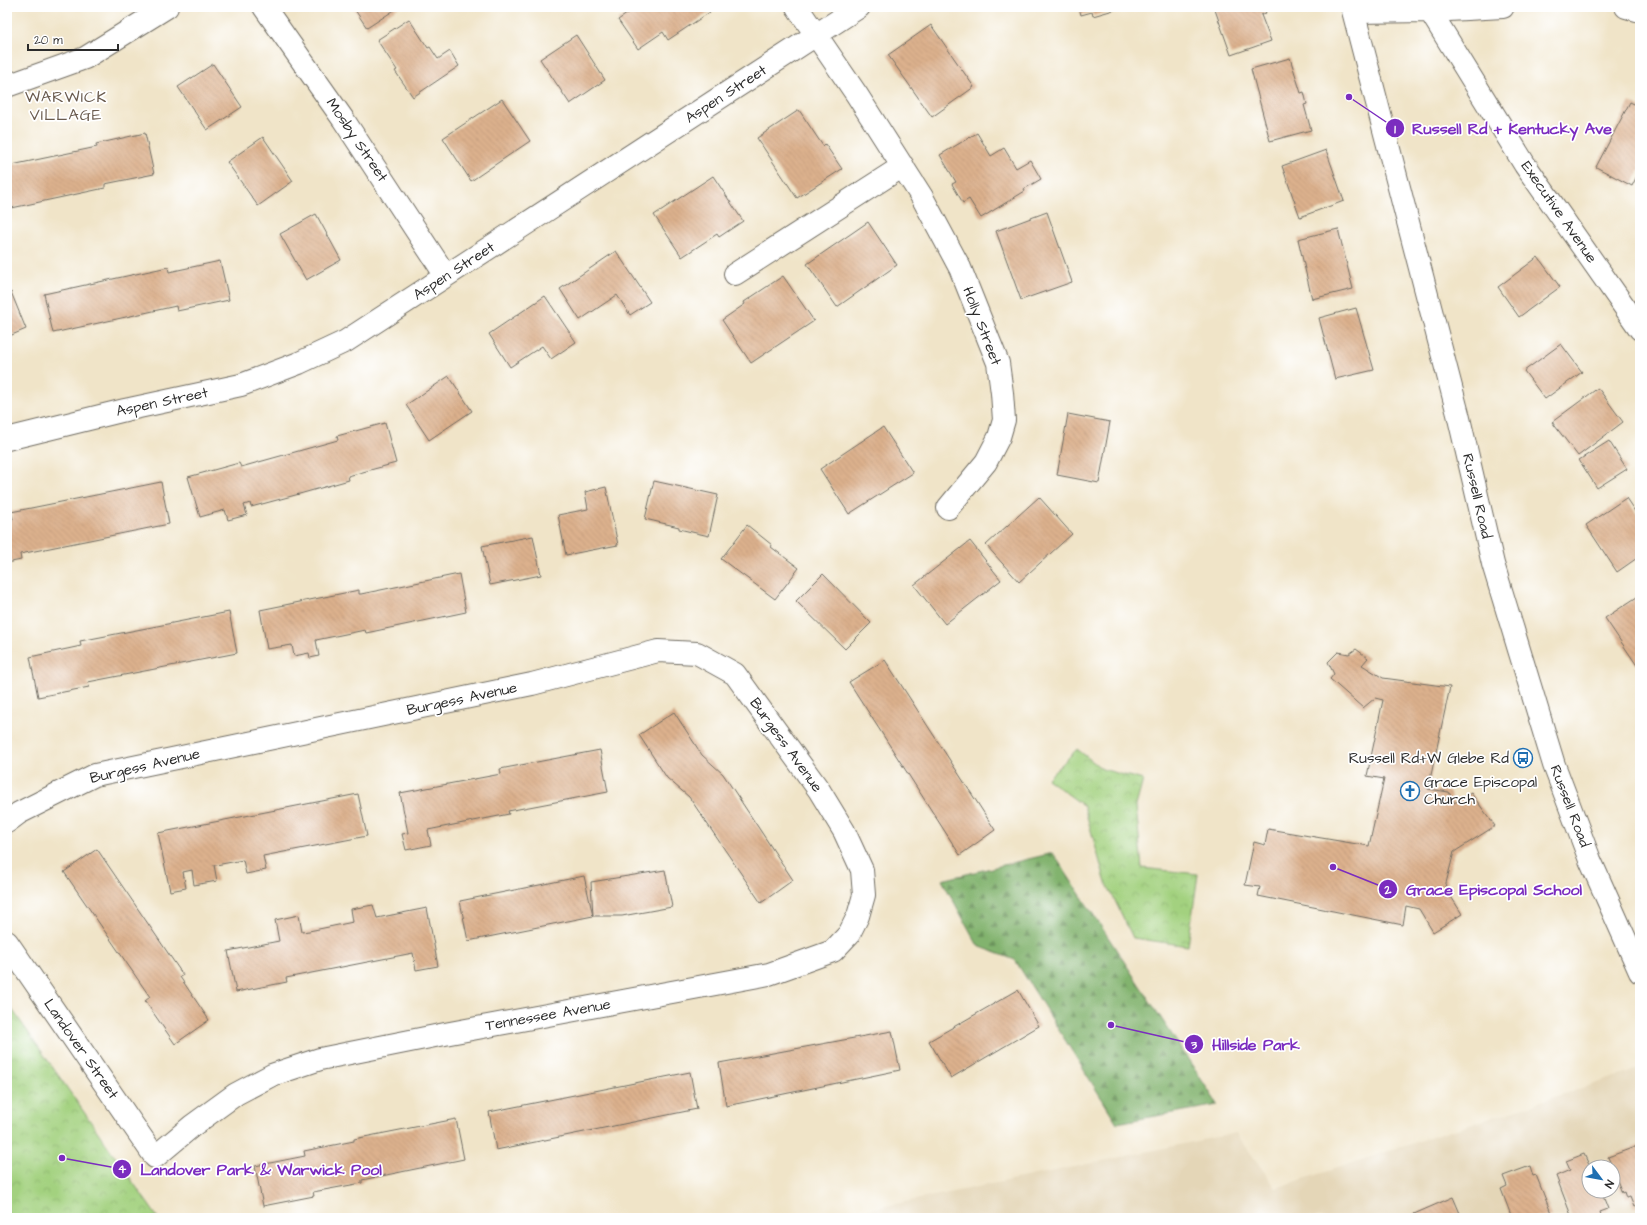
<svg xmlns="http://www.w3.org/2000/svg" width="1647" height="1225" font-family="'Architects Daughter',sans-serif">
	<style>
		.built { fill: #e4d6b7; fill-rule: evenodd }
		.forest { fill: url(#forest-firs); stroke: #566f4c }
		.park { fill: url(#park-crowns); stroke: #677e55 }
		.building { fill: url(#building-back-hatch) }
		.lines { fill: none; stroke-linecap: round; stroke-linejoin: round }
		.minor-casing { stroke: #706c62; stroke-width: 24 }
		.tertiary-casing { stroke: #706c62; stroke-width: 24 }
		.minor { stroke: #fff; stroke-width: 22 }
		.tertiary { stroke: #fff; stroke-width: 22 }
		.labels { text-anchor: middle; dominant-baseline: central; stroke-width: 3.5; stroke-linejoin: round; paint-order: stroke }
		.street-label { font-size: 15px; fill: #2b2b2b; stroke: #fff }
		.poi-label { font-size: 15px; fill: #2b2b2b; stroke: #fff; text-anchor: end }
		.neighbourhood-label { font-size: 16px; letter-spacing: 1px; fill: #695a4d; stroke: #fff }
		.leader { fill: none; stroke: #7b2cbf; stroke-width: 1.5 }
		.callout-dot { fill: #7b2cbf; stroke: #fff; stroke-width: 1.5 }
		.mark-label { font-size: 12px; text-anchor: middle; font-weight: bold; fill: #fff }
		.callout-label { font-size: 16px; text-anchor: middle; font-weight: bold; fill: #7b2cbf; stroke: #fff; stroke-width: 3.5; stroke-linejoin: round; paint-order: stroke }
	</style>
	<defs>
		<pattern id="forest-firs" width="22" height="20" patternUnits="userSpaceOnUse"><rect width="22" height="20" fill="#82b36e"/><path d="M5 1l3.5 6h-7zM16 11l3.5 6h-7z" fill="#6b925b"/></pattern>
		<pattern id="park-crowns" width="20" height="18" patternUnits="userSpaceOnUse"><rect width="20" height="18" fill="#a3d17f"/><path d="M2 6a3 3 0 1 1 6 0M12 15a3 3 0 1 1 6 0" fill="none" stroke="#8cb46e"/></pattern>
		<pattern id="building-back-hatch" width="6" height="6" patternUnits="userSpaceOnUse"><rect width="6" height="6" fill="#dcb18d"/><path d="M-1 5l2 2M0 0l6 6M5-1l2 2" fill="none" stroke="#bd987a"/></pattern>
	</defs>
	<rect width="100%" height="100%" fill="#fff"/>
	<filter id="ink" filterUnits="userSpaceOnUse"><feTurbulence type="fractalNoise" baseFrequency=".025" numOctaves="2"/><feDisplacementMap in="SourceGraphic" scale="8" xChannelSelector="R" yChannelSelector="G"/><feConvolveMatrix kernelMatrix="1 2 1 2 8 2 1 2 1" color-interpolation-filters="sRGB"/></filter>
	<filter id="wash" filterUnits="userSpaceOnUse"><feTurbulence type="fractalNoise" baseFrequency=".012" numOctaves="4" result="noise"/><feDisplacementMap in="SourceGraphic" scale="16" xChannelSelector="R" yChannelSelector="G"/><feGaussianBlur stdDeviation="0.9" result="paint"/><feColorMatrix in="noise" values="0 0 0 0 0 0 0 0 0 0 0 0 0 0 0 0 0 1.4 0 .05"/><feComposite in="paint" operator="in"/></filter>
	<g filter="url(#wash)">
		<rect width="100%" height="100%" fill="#f0e4c8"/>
		<path class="built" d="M1640,1069V1218H828L1236,1133L1276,1188ZM1589,1167H1613V1191H1589Z"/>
		<path class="forest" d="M1053,853L1218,1105L1117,1123L1015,960L978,946L942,880Z"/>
		<path class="park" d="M1077,749L1102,769L1143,780L1136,806L1142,868L1198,874L1188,946L1133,938L1105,880L1084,806L1047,779Z
			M7,1002L158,1218H7Z"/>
		<g id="blocks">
			<path class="building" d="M353,7H399L367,28Z
				M637,7H707L710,12L668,40L663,32L638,49L618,20Z
				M1079,7H1124L1093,16L1092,12L1081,15Z
				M1214,7H1263L1266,13L1261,15L1271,41L1231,55Z
				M409,19L428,48L430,47L438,59L450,51L459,66L413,97L395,71L397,70L377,40Z
				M931,25L974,87L932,117L888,55Z
				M576,35L605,80L570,104L540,59Z
				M1290,58L1301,93L1304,92L1307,104L1304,105L1311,130L1270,141L1251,69Z
				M213,64L242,107L207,130L178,87Z
				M502,99L530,141L471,181L443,138Z
				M1630,102L1640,107V170L1632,186L1596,167Z
				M799,110L823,146L825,144L842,169L797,198L757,138Z
				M145,133L154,174L105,184V188L7,209V166L97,147L96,144Z
				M977,133L991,156L1004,148L1016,168L1030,160L1041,179L1024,189L1025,191L981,218L969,199L963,203L952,184L956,182L940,155Z
				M263,137L293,181L258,206L227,162Z
				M1326,150L1344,201L1300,217L1282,166Z
				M713,176L743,221L719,237L717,234L682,257L654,215Z
				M1047,212L1072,282L1021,300L996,231Z
				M316,214L341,260L306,280L280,234Z
				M868,222L897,265L837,307L807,264Z
				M1338,229L1353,289L1312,299L1298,239Z
				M616,251L650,302L630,315L617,295L580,320L560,289Z
				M1538,257L1560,287L1519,317L1498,287Z
				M220,261L229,300L177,311L176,306L53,333L44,294L168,267L169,272Z
				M783,276L814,321L751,363L722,320L745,304L744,302Z
				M11,292L26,329L7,337V293Z
				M545,296L576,342L551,359L542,346L510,367L489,334Z
				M1356,308L1374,370L1335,379L1319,318Z
				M1561,344L1582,372L1545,399L1524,371Z
				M449,376L472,411L429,440L406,405Z
				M1598,388L1623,422L1578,456L1552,422Z
				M1068,414L1110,422L1099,483L1057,475Z
				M385,423L396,463L348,476L349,480L303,493L251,507L250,503L244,505L247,515L228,520L225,510L200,517L188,477L239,463L241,467L338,440L337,436Z
				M883,427L913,473L849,514L820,469Z
				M1609,441L1627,469L1597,488L1579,460Z
				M654,481L718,495L709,536L679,529V527L645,519Z
				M161,482L169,524L20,554L21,560L7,563V520L13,519L11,512Z
				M606,487L618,545L566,555L558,515L588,509L585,492Z
				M1039,497L1072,534L1019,582L986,545Z
				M1626,498L1640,519V556L1617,572L1586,525Z
				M747,525L772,545L771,547L799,568L775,599L721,559Z
				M533,536L541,575L490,585L482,546Z
				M970,541L1001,580L945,624L914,585Z
				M459,574L466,612L366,633L365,630L316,640L319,656L310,658L309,653L294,656L292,645L267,649L260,610L359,590V594H361Z
				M823,574L871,623L845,649L796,601Z
				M1640,595V670L1605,618Z
				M229,612L237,653L88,682L89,687L38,697L30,657L81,646L80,641Z
				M1356,649L1368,658L1362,665L1383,678L1450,687L1428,789L1449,792L1454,803L1471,793L1495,826L1454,852L1445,887L1462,914L1433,932L1419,909L1406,906L1403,925L1258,896L1260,887L1245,885L1254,842L1265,845L1268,829L1369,846L1384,779L1367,776L1383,700L1375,698L1363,708L1330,679L1334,674L1328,662L1338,652L1349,654Z
				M885,660L995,830L960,855L849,682Z
				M674,712L702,755L723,774L793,880L761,903L689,797L667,778L639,735Z
				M600,750L608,792L508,811L509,814L428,830L431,845L406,850L402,834L408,833L400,793L501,774L500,769Z
				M358,794L367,836L263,856L266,870L246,874L243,860L216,865H214L217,881L194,885L192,870L183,872L186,888L170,891L158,833Z
				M97,849L183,975L180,977L209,1020L175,1044L145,1001L150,997L64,872Z
				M665,870L672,907L622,916H593L591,882Z
				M584,876L593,916L468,941L460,901Z
				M373,905L377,918L427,908L438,966L416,970L413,953L286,978L287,982L236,992L228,951L279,941L275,920L299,915L302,932L309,931L353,922L351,909Z
				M1018,990L1039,1026L951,1078L929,1041Z
				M892,1031L900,1070L726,1106L719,1063Z
				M690,1072L697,1109L496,1150L489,1112Z
				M456,1119L464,1159L362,1180V1183L313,1192L314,1196L263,1206L255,1166L305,1156L304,1151L354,1141V1139Z
				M1640,1145V1204L1634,1207L1630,1197L1626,1198L1624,1192L1622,1193L1608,1157Z
				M1584,1154L1590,1167H1589V1191H1601L1608,1209L1600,1212L1602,1218H1572L1556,1176L1570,1170L1566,1161Z
				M1530,1166L1533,1176L1536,1175L1553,1218H1512L1501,1189L1507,1186L1503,1176Z
				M1453,1197L1462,1218H1415L1414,1214Z"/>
		</g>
	</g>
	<g filter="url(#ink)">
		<use href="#blocks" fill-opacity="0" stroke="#706c62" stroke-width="1"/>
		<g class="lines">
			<g class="minor-casing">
				<path id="minor" d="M264,7L343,119L446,276
					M797,7L857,95L922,197L960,268L998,363L1002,393L1004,420L999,437L986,462L948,508
					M1626,7L1640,11
					M1430,11L1525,165L1640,329
					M1354,12L1430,11L1503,7
					M7,86L85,58L167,7
					M735,274L903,166
					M7,439L125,410L241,385L299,363L346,341L859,7
					M7,822L19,813L95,775L532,684L658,651L697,653L735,674L819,790L844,831L862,870L864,895L858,916L849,934L833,951L769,974L450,1033L320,1059L272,1075L236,1094L192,1126L155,1157L7,942"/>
			</g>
			<g class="tertiary-casing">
				<path id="tertiary" d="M1352,7L1458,414L1493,564L1554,765L1590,860L1640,972"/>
			</g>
			<use href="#minor" class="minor"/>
			<use href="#tertiary" class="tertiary"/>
		</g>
	</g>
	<defs>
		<g id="bus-ring" transform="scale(1)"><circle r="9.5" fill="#fff" stroke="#1f6fb2" stroke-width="1.5"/><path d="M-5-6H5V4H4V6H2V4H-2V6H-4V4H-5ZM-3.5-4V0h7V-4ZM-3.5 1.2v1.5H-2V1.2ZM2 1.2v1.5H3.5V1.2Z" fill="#1f6fb2"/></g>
		<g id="church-ring" transform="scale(1)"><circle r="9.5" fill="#fff" stroke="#1f6fb2" stroke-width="1.5"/><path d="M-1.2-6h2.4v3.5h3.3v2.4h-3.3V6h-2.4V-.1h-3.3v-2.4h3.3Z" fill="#1f6fb2"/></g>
	</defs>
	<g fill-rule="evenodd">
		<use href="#bus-ring" x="1523" y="758"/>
		<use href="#church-ring" x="1410" y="791"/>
	</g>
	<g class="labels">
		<g class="street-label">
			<text transform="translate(726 94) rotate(-33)">Aspen Street</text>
			<text transform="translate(357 140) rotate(56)">Mosby Street</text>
			<text transform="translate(1559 212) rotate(55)">Executive Avenue</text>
			<text transform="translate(454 271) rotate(-33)">Aspen Street</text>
			<text transform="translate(982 326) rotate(69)">Holly Street</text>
			<text transform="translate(162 402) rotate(-12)">Aspen Street</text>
			<text transform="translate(1477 496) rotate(77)">Russell Road</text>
			<text transform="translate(462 699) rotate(-12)">Burgess Avenue</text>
			<text transform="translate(786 745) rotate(54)">Burgess Avenue</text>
			<text transform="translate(145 766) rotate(-13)">Burgess Avenue</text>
			<text transform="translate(1570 806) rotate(69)">Russell Road</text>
			<text transform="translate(548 1015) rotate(-10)">Tennessee Avenue</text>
			<text transform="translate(81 1049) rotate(55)">Landover Street</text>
		</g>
		<g class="poi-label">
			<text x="1509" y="758">Russell Rd+W Glebe Rd</text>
			<text x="1424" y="782" text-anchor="start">Grace Episcopal<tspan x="1424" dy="17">Church</tspan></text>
		</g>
		<g class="neighbourhood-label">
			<text x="66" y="97">WARWICK<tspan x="66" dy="18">VILLAGE</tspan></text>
		</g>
	</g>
	<path class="leader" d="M1349 97L1395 128M1333 867L1388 889M1111 1025L1194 1044M62 1158L122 1169"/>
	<g class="callout-dot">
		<circle cx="1349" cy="97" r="4"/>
		<circle cx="1333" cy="867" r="4"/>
		<circle cx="1111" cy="1025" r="4"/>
		<circle cx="62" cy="1158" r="4"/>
		<circle cx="1395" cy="128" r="10"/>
		<circle cx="1388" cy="889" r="10"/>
		<circle cx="1194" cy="1044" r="10"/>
		<circle cx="122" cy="1169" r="10"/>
	</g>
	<g class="mark-label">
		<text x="1395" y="133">1</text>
		<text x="1388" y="894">2</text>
		<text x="1194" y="1049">3</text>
		<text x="122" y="1173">4</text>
	</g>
	<g class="callout-label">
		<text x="1512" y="134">Russell Rd + Kentucky Ave</text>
		<text x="1494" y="895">Grace Episcopal School</text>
		<text x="1256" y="1050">Hillside Park</text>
		<text x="261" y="1175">Landover Park &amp; Warwick Pool</text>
	</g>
	<rect width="1647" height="1225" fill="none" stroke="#fff" stroke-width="24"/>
	<g transform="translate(1601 1179) rotate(122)"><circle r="19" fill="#ffffff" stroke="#aaaaaa"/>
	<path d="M0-3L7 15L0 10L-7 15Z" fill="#1f6fb2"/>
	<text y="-6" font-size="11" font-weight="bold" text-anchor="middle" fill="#2b2b2b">N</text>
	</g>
	<path d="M28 44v6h90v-6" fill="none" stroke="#2b2b2b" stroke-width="2"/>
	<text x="34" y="44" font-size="12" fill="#2b2b2b" stroke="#ffffff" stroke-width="3" paint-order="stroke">20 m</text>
</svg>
